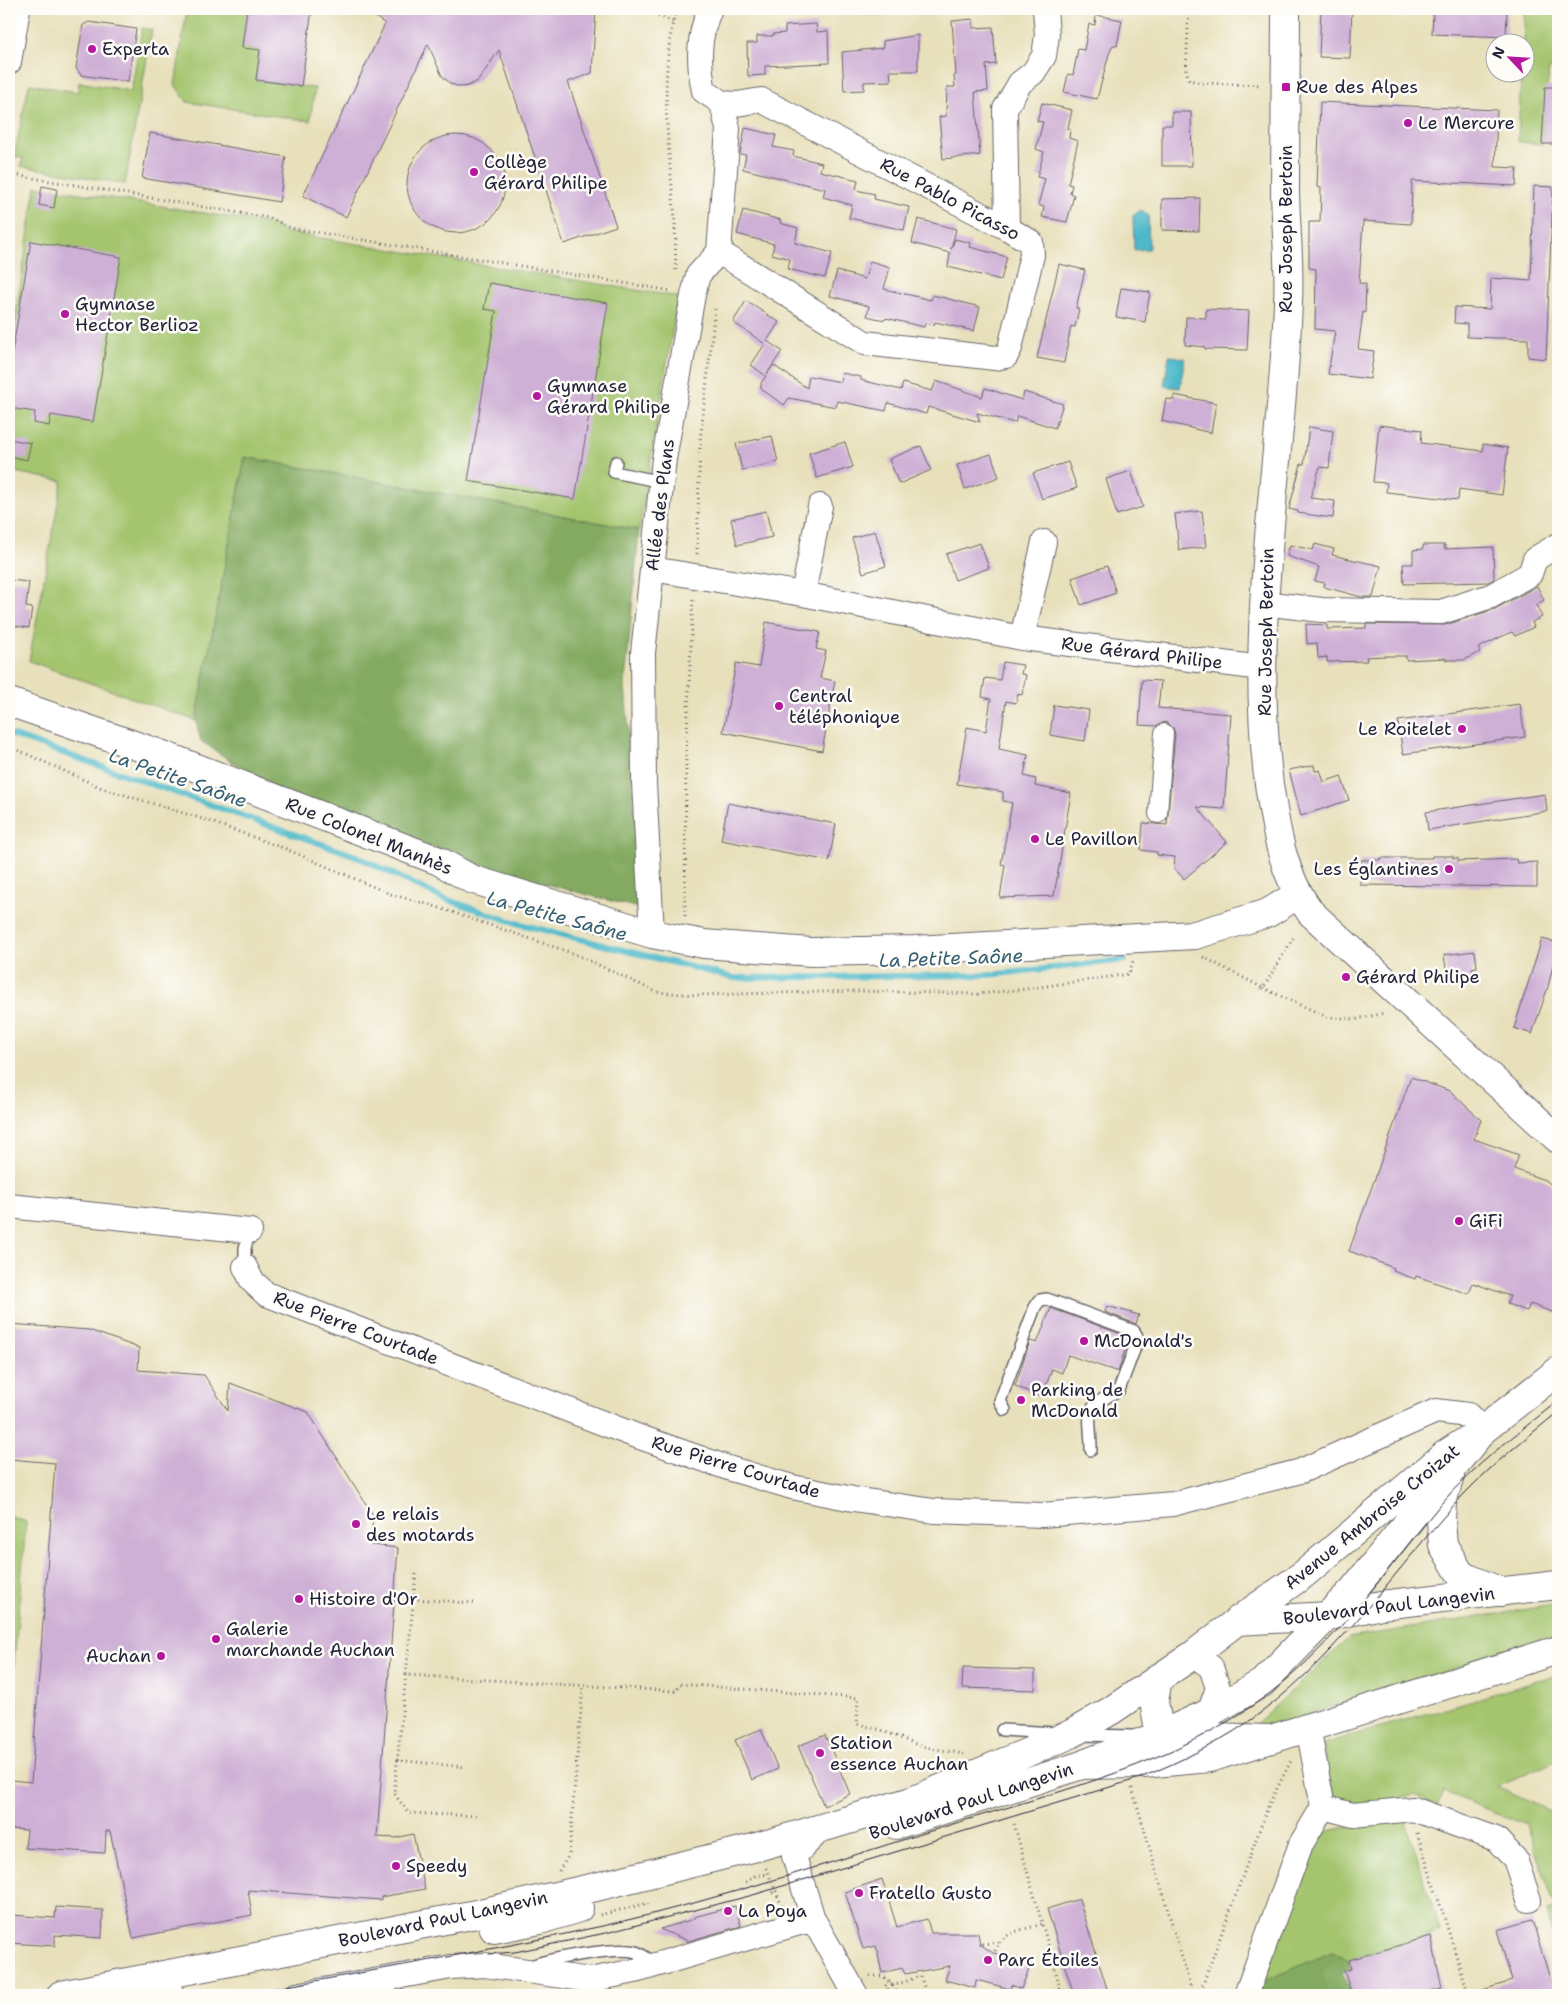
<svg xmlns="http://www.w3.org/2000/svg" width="1567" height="2004" font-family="'Shantell Sans',sans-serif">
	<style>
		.green { fill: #a4c56e; stroke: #637454 }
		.forest { fill: #83aa61; stroke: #52664e }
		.water { fill: #4db9c9; stroke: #386e82 }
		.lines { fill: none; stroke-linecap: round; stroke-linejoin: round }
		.stream { stroke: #4db9c9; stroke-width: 6 }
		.building { fill: #ceafd5 }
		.service-casing { stroke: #676468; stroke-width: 14 }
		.pedestrian-casing { stroke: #676468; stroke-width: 20 }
		.minor-casing { stroke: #676468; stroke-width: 26 }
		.tertiary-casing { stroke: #676468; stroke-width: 30 }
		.secondary-casing { stroke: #676468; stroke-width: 30 }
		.path { stroke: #676468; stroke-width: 3; stroke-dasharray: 1 4; stroke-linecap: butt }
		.service { stroke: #fff; stroke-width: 11 }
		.pedestrian { stroke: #fff; stroke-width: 18 }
		.minor { stroke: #fff; stroke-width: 24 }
		.tertiary { stroke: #fff; stroke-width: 28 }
		.secondary { stroke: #fff; stroke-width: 28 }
		.tram { stroke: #22223b; stroke-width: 1 }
		.poi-dot { fill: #b5179e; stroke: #fdfcf7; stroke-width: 2 }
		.labels { text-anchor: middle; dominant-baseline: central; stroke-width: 5; stroke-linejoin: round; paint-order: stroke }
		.poi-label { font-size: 18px; fill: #22223b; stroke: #fdfcf7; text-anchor: start }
		.street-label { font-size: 18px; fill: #22223b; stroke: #fdfcf7 }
		.water-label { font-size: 19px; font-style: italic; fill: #335e74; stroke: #fdfcf7 }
	</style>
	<rect width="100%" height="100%" fill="#fdfcf7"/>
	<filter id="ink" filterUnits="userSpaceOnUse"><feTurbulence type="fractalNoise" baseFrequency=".02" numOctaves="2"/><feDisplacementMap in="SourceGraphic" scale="10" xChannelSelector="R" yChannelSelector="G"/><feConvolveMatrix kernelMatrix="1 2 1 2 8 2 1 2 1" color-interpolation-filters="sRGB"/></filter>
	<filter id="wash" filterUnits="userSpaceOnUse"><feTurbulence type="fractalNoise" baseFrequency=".0096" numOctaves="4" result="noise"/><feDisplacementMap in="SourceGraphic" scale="20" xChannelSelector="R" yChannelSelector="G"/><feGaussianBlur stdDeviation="1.12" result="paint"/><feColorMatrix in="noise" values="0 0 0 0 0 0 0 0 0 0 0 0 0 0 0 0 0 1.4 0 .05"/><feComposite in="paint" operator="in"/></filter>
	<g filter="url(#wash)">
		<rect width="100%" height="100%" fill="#e8e0bb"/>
		<path class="green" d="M187,9H247L242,47L260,50L256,80L315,88L310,121L187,102L175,85Z
			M1524,9H1558V69H1549L1542,144L1518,142L1521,73L1524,72Z
			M142,28L152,30L125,184L21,166L23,158L14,157L29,84L78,92L79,82L131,91Z
			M36,186L272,224L285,232L678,297L639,530L245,457L196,721L29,661L62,481L9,471V356Z
			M9,1516L26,1522L9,1724Z
			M1558,1604V1637L1267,1727L1255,1725L1349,1638Z
			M1558,1675V1760L1497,1787L1558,1815V1954L1547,1911L1556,1908L1526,1825L1444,1792L1438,1806L1415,1795L1363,1806L1346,1802L1328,1789L1323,1744Z
			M1404,1815L1440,1931L1431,1936L1349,1960L1258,1995L1313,1839L1323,1832Z"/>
		<path class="forest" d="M245,457L639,530L625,685L642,909L493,870L273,789L201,741L196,721Z
			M1332,1952L1349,1960L1351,1969L1342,1972L1345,1980L1354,1977L1350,1987L1352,1995H1258L1264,1981Z"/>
		<path class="water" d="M1140,210L1148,214L1149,249L1134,250L1133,215Z
			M1169,356L1185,358L1180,388L1164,386Z"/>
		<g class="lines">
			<path class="stream" d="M9,734L356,856L442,898L516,923L734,978L989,975L1125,960"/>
		</g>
		<g id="blocks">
			<path class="building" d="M247,9L312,10L301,86L256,80L260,50L242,48Z
				M365,9H596L592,73L568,82L616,226L564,244L499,50L478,81L468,86L461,87L451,84L442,76L428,44L346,217L303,196L385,24Z
				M1321,9H1352L1350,58L1319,57Z
				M1433,9H1507L1506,37L1432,34Z
				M1096,15L1122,20L1117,46L1113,45L1109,54L1097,99L1064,92L1068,74L1073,75L1078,49L1084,50L1089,24L1095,25Z
				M973,19V28L993,27L996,64L986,65L988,91L975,92L980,155L943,159L939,117L946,116L947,87H955L954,76L956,75L952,21Z
				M89,22L136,29L128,82L81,75L76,68L83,25Z
				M816,24L817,32L828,31L829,63L765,66V75L748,76L747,43H757V36H773V34L785,33V26Z
				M918,35V71H890L891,81L864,82V90L844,91L842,52L883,48V41Z
				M1545,87H1558V144H1542Z
				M1320,102L1497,110L1495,167L1517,168L1516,186L1412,181L1411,224L1363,221L1359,283L1366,284L1365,313L1363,312L1358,349L1374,351L1370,379L1328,374L1335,331L1315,329L1316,269L1309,268V222H1320L1321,188L1317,187Z
				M1042,103L1072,110L1068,128L1070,129L1069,138L1078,141L1068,184L1072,185L1070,193L1074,195L1067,222L1042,217L1044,207L1038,205L1045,179L1037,177L1044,152L1036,149L1043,122L1037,121Z
				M1172,112H1191L1192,166H1162V125H1172Z
				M745,128L776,135L773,147L794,151L793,156L822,163L820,171L858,180L856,190L875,194L874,199L909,207L904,230L849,218L852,205L823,197L825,189L743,169L746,155L740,154Z
				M150,133L286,157L279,202L142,178Z
				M407 184a49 49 0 1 1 98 0a49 49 0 1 1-98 0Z
				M42,186L57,189L54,208L39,205Z
				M1534,186L1553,187L1546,359L1528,357V339L1467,337V324L1454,323L1455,307L1490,309L1491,278L1531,281Z
				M1200,198L1199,231L1162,230V199Z
				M743,210L781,220L780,223L798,228L795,243L832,253L825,278L788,269L790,259L772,254L774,244L737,234Z
				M918,219L956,229L951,249L955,239L971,243L970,247L1007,257L1001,280L948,267L950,253L912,243Z
				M31,241L121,257L93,422L51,415L49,426L34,423L35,412L9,408V371Z
				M870,261L890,267L884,289L931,300L933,295L980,307L974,331L935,322L934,325L925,323L924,327L886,318L885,320L875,318L867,316L869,306L830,296L837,271L865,279Z
				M1059,264L1085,270L1076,308L1079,309L1075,327L1071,326L1064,363L1037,358Z
				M489,283L608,303L575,499L468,481L496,311L484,309Z
				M1121,288L1150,292L1145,322L1116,317Z
				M746,301L779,322L767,341L782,351L767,374L773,365L807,388L809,376L841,382L842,373L861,377V380L901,390L903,383L932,391L936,381L982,397L985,388L1022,400L1024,392L1063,404L1055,428L1017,416L1015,423L977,413L980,422L928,407L926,414L888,403L886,411L837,401L836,407L789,398L784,405L761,389V383L766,376L751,365L765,344L733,322Z
				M1206,309L1249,311L1247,350L1205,349V347L1185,345L1186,317L1206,318Z
				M1174,395L1216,403L1211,433L1162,421L1166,399L1174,400Z
				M1379,425L1422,430L1421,443L1483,451V444L1508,448L1502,495L1459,489L1458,500L1386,492L1387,483L1373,482Z
				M1309,427L1333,431L1329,468L1320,467L1310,498L1335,501L1333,518L1298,513V511L1289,509L1301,464H1304Z
				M772,436L778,462L742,470L736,444Z
				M9,439L31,443L27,460L9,456Z
				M845,442L853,467L817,478L809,453Z
				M921,446L931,470L899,484L889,459Z
				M991,454L999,477L965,489L957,465Z
				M1068,462L1077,488L1042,499L1033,473Z
				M1131,471L1143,507L1117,515L1106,479Z
				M766,511L772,537L737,545L731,519Z
				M1202,511L1206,547L1179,550L1175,514Z
				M875,531L886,566L863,573L852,538Z
				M980,543L989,568L955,580L946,554Z
				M1315,544L1334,549L1332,555L1381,566L1373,597H1362L1324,587L1325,583L1315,581L1319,567L1287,556L1290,545L1313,550Z
				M1423,545H1445L1444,549L1493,547L1494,579L1488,582L1404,584L1403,564H1413V550L1423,549Z
				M1107,566L1116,593L1081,605L1072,578Z
				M9,580L29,582L26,607L32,608L29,628L9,625Z
				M1537,586L1544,600L1536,605L1542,617L1532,622L1534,627L1515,636L1512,632L1505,635L1478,648L1480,652L1464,660H1446V658L1406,660V656H1384L1366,657L1367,661L1327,662V657L1318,658L1317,643L1307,644L1306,624L1327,625V629L1366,628V624L1445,625L1495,609Z
				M766,622L820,632L816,649L826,651L820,678L835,681L822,751L723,732L736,663L759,667Z
				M1003,662L1023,665L1021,674L1026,675L1022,695L1018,694L1016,703L1006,701L999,749L1028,755L1024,776L1036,779L1035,786L1071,793L1054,896L1000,898L1005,865L1001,864L1012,803L1003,801V792L957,784L967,727L986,731L991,699L982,697L985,678L1000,680Z
				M1142,680L1161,681L1158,708L1231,714L1224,809L1197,807L1227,842L1184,879L1174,868L1175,857L1157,855V852L1141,850L1143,823L1167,825L1175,734L1173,728L1165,722L1156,726L1139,725Z
				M1520,704L1525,737L1403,754L1398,721Z
				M1054,705L1089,710L1085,741L1050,735Z
				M1314,765L1315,771L1320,770L1324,782L1341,776L1349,800L1301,816L1289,770Z
				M1545,794L1547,811L1428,830L1426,812Z
				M728,803L836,824L829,861L721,840Z
				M1432,856H1453V858H1458V861L1516,859L1517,863L1537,862V887L1360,885L1361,860H1380V858H1432Z
				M1542,939L1558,943L1548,987L1532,1034L1514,1028Z
				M1475,951L1477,967L1472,968L1473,978L1448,982L1444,955Z
				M1411,1077L1450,1091L1481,1120L1474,1139L1519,1155L1514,1169L1547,1181L1558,1191V1314L1530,1304L1527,1311L1507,1304L1510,1296L1473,1283L1469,1294L1416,1276L1415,1279L1393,1271L1394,1268L1349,1251Z
				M1107,1306L1139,1315L1136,1324L1105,1312Z
				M1051,1308L1129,1337L1118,1372L1068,1355L1062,1373L1052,1369L1042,1397L1015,1386L1030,1341L1037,1343Z
				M9,1324L89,1330L139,1348L138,1370L204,1375L228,1411L230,1383L308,1412L373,1515L371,1545L398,1548L377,1837L396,1838L413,1834L425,1889L381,1897V1900L248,1890L252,1915L133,1938L110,1831H106L105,1853L25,1848L27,1830L9,1829L10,1780L31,1782L55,1463L9,1459Z
				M963,1668L1035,1670V1690L962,1688Z
				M761,1729L778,1769L752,1780L735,1740Z
				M825,1735L850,1794L824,1806L798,1746Z
				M882,1879L897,1927L927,1919L931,1933H978L980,1944L993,1953L1032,1962L1021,1989L1011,1985L1010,1989L976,1980L975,1988L945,1980L950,1966L905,1974L902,1968L882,1973L876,1946L863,1949L845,1892Z
				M1079,1899L1109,1995H1074L1047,1909Z
				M735,1906L741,1926L688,1941L660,1929L694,1919V1917Z
				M56,1907L103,1910L102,1938L55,1935V1946L9,1943L10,1915L55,1918Z
				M1532,1920L1555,1995H1480L1479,1991L1512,1981L1497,1930Z
				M1431,1936L1442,1988L1427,1992L1428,1995H1352L1344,1971L1351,1969L1349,1960Z"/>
		</g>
	</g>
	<g filter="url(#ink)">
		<use href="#blocks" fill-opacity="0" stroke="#676468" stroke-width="1"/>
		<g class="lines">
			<g class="service-casing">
				<path id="service" d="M616,462L614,472L662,482
					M245,1267V1248L250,1231
					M1005,1410L1000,1401L1035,1307L1040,1300L1047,1299L1134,1331L1137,1336V1342L1119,1390C1080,1410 1091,1412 1091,1450
					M1002,1730L1055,1733
					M1081,1735L1133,1736
					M529,1967C547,1959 617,1946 636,1952C643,1955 649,1960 656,1964
					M388,1977L392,1995"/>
			</g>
			<g class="pedestrian-casing">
				<path id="pedestrian" d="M1158,814L1164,733"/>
			</g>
			<g class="minor-casing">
				<path id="minor" d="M9,62L18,9
					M1007,228L1005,109L1020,83L1033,73L1044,56L1047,35L1045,9
					M719,252L865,343L995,358L1006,356L1010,348L1032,255L1031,242L1007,228L761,100L737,104L722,103
					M652,569L803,594L1022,638L1262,668
					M803,594L820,506
					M1263,603L1322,610L1441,612L1491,596L1530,574L1535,559L1558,545
					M1022,638L1044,542
					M652,934L644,783L643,653L664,459L693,295L698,275L719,252L728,129L722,103L704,91C698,62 698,36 710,9
					M9,1206L250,1231
					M245,1267L252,1281L266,1294L634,1435L728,1468L792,1487L853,1499L934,1511L1042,1515L1173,1504L1301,1471L1436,1411L1468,1415L1483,1430
					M1193,1655L1211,1667L1218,1688L1209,1713
					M1308,1727L1323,1807L1353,1815L1413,1809L1496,1839L1515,1859L1529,1900
					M821,1829L794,1856L813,1919L856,1995
					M171,1993L173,1995
					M296,1995L451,1967L485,1965L590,1980L635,1971L813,1919
					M1246,1995L1301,1844L1323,1807"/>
			</g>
			<g class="tertiary-casing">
				<path id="tertiary" d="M1286,9C1286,70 1285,131 1285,193C1286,229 1290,266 1288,303C1282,464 1248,622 1269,784C1276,830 1282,875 1311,913L1558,1139
					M9,702L163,755L439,861L471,879L652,934L704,944L811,952L914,950L1195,935L1268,913L1297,895
					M1450,1476L1442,1502L1441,1521L1443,1545L1461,1575L1501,1592
					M1237,1621L1304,1574L1446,1454L1483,1430L1558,1371
					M1158,1678L1154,1702L1160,1735
					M1167,1735L1266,1739
					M1086,1763L1160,1735L1209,1713L1262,1683L1353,1590L1483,1430"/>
			</g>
			<g class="secondary-casing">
				<path id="secondary" d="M896,1825L1082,1765L1143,1764L1210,1758L1558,1650
					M494,1929L540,1920L579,1908
					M61,1995L476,1914L600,1886L757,1847L912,1801L1071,1734L1112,1710L1193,1655L1237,1621L1330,1616L1381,1605L1558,1585"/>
			</g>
			<path class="path" d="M651,9L655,14L673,22
				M1189,9L1186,70L1189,80L1202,83L1262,85
				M9,174L270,218L291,228L672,291
				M676,270C675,250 676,230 674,209C668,142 659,76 676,9
				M697,554L700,441L715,309
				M9,746L102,788L206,820L286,849L390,894L434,906L575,954L656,992L695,995L861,991L978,994L1026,989L1129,974L1133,961
				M685,916L686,754L693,598
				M1203,957L1263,988L1295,935
				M1263,988L1327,1017L1357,1019L1385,1013
				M416,1574L406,1675L675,1691L680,1684L858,1698L857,1724L881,1730L920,1746L964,1754
				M413,1599L474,1603
				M406,1675L394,1793L408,1813L479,1816
				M397,1760L465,1767
				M1132,1788L1193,1995
				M1014,1824L1060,1987L1051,1995
				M1417,1833L1469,1995
				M766,1868L782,1906
				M559,1871L569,1855L583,1685
				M746,1882L755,1876L769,1874
				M772,1893L777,1891
				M600,1915L648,1903L649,1908
				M982,1944L998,1942
				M995,1951C1002,1931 1024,1930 1042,1924
				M870,1976H883L893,1986
				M890,1982L885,1986L893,1995
				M899,1995L893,1986L920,1976L927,1994L933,1995
				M1058,1995L1060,1987
				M1199,1995L1269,1804L1292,1759"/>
			<use href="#service" class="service"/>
			<use href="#pedestrian" class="pedestrian"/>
			<use href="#minor" class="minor"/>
			<use href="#tertiary" class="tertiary"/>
			<use href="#secondary" class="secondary"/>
			<path class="tram" d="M489,1954L515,1952L610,1932L753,1895L1140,1778C1183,1760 1226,1740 1263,1711C1342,1651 1397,1567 1464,1494C1493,1464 1526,1438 1558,1412
				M239,1995C361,1972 485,1952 607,1925C724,1898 838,1860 953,1824C1062,1790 1177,1764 1270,1693C1337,1642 1387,1569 1440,1505C1474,1465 1518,1433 1558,1401"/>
		</g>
	</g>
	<g class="poi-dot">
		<circle cx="92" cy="49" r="5"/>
		<rect x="1281" y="82" width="10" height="10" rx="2.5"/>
		<circle cx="1408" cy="123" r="5"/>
		<circle cx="474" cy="172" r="5"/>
		<circle cx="65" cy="314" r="5"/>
		<circle cx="537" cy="396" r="5"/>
		<circle cx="779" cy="706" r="5"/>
		<circle cx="1462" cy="729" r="5"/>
		<circle cx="1035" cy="839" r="5"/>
		<circle cx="1449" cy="869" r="5"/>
		<circle cx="1346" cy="977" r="5"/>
		<circle cx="1459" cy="1221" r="5"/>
		<circle cx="1084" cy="1341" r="5"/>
		<circle cx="1021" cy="1400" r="5"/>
		<circle cx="356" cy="1524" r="5"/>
		<circle cx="299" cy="1599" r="5"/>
		<circle cx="216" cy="1639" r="5"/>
		<circle cx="161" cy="1656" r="5"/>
		<circle cx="820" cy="1753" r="5"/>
		<circle cx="396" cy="1866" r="5"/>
		<circle cx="859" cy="1893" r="5"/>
		<circle cx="728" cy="1911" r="5"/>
		<circle cx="988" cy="1960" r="5"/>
	</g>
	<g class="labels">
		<g class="poi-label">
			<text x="102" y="49">Experta</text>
			<text x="1296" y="87">Rue des Alpes</text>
			<text x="1418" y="123">Le Mercure</text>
			<text x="484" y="162">Collège<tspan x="484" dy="21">Gérard Philipe</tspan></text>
			<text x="75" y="304">Gymnase<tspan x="75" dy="21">Hector Berlioz</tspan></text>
			<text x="547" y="386">Gymnase<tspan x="547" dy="21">Gérard Philipe</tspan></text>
			<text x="789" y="696">Central<tspan x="789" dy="21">téléphonique</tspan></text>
			<text x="1452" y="729" text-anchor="end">Le Roitelet</text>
			<text x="1045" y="839">Le Pavillon</text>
			<text x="1439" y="869" text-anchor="end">Les Églantines</text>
			<text x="1356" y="977">Gérard Philipe</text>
			<text x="1469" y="1221">GiFi</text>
			<text x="1094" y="1341">McDonald's</text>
			<text x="1031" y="1390">Parking de<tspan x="1031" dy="21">McDonald</tspan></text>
			<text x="366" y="1514">Le relais<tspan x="366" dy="21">des motards</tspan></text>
			<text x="309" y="1599">Histoire d'Or</text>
			<text x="226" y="1629">Galerie<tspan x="226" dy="21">marchande Auchan</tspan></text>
			<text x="151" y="1656" text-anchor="end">Auchan</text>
			<text x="830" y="1743">Station<tspan x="830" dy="21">essence Auchan</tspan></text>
			<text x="406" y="1866">Speedy</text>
			<text x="869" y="1893">Fratello Gusto</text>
			<text x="738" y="1911">La Poya</text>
			<text x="998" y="1960">Parc Étoiles</text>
		</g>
		<g class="street-label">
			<text transform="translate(950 199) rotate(28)">Rue Pablo Picasso</text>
			<text transform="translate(1286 229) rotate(-90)">Rue Joseph Bertoin</text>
			<text transform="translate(660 505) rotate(-83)">Allée des Plans</text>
			<text transform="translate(1266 632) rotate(-89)">Rue Joseph Bertoin</text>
			<text transform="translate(1142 653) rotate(7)">Rue Gérard Philipe</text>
			<text transform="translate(369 836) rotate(22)">Rue Colonel Manhès</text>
			<text transform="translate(356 1328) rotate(21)">Rue Pierre Courtade</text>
			<text transform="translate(736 1467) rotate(17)">Rue Pierre Courtade</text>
			<text transform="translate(1372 1517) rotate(-39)">Avenue Ambroise Croizat</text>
			<text transform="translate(1389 1606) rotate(-7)">Boulevard Paul Langevin</text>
			<text transform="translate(971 1801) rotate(-18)">Boulevard Paul Langevin</text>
			<text transform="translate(443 1919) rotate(-12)">Boulevard Paul Langevin</text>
		</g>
		<g class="water-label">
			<text transform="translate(178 778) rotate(19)">La Petite Saône</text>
			<text transform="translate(557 916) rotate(15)">La Petite Saône</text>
			<text transform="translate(951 958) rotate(-2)">La Petite Saône</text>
		</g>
	</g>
	<rect width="1567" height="2004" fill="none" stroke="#fdfcf7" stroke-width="30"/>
	<g transform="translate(1510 58) rotate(295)"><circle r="24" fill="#fdfcf7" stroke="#a5a5ac"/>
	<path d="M0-4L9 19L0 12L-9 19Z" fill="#b5179e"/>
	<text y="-8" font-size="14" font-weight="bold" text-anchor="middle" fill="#22223b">N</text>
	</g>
</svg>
